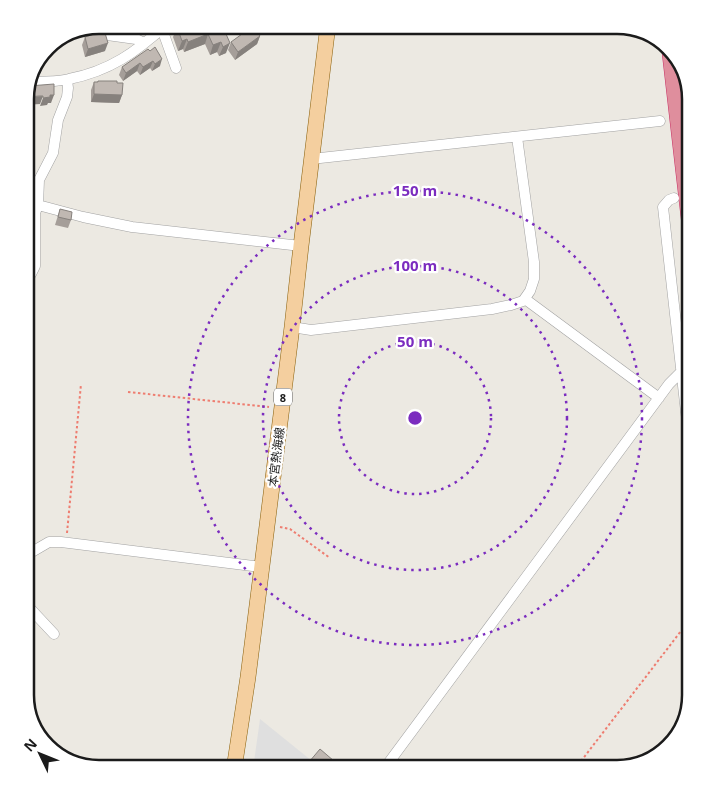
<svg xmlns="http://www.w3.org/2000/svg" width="716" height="794" font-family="'Open Sans','Noto Sans JP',sans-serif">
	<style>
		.parking { fill: #dfdfdf }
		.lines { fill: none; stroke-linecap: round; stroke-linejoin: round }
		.minor-casing { stroke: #a2a2a2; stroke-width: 11 }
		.primary-casing { stroke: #885f0b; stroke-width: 16 }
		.motorway-casing { stroke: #c83064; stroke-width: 19 }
		.path { stroke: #ee7d70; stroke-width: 2; stroke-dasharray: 2.5 2.5; stroke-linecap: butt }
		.minor { stroke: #fff; stroke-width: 10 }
		.primary { stroke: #f4cf9f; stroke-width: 15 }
		.motorway { stroke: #df8e9d; stroke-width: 18 }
		.wall { fill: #a59e99 }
		.shaded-wall { fill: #86817d }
		.building { fill: #c0b8b2; stroke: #86817d }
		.ring { fill: none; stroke: #7b2cbf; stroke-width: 2.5; stroke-dasharray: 2.5 5 }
		.labels { text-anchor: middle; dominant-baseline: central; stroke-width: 4.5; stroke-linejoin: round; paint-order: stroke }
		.shield { fill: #fff; stroke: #5f5f5f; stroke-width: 1 }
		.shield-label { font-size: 11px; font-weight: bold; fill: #1b1b1b }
		.street-label { font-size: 12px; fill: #1b1b1b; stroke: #fff }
		.rim { fill: none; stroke: #1b1b1b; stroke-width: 2.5 }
		.centre { fill: #7b2cbf; stroke: #fff; stroke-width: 2.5 }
		.ring-label { font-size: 15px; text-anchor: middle; font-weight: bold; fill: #7b2cbf; stroke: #fff; stroke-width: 4.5; stroke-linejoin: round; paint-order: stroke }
	</style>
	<rect width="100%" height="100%" fill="#ece9e2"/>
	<path class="parking" d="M260,719L312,761L306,769H253Z"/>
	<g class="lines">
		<g class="minor-casing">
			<path id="minor" d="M270,27L271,25
				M162,29L176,68
				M100,34L136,39L144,43
				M67,80L68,88L67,97L58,120L53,153L39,180L38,205L83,217L132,227L301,246
				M30,83C43,81 57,82 69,79C110,71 136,52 166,25
				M311,159L660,121
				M674,198L669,200L663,207L691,457
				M25,279L31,274L35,266V213L38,205
				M525,299L659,398
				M292,327L311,330L492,309L511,305L523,301L530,291L534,279V262L517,137
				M25,556L49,542H61L261,567
				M25,603L54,634
				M384,769L669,384L682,371"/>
		</g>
		<g class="primary-casing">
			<path id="primary" d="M234,769L248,677L292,327L301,246L328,25"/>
		</g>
		<g class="motorway-casing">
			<path id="motorway" d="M671,50L691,224"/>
		</g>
		<path class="path" d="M128,392L269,407
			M280,527L290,529L330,558
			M67,533L81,384
			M575,769L691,618"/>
		<use href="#minor" class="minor"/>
		<use href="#primary" class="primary"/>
		<use href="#motorway" class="motorway"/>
	</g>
	<path class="wall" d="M222,25L226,53L219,56L217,52L210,55L205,44L184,52L183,49L178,51L173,37L177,27Z
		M260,36L257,44L235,60L228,50L231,42Z
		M85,37L105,51L85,57L82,45Z
		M150,51L160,66L152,71L150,68L140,75L137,71L123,81L119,75L122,67Z
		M98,81L117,83L122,95L119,103L91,102V90L94,82H97Z
		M60,209L71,220L68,228L55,225Z
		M309,762L341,767L340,769H306Z"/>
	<path class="shaded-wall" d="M208,34L205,44L184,52L188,42Z
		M260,36L257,44L235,60L238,52Z
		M187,39L183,49L178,51L182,41Z
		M221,42L217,52L210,55L213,45Z
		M108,43L105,51L85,57L88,49Z
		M230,43L226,53L219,56L223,47Z
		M162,59L160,66L152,71L155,64Z
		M153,61L150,68L140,75L143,67Z
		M140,63L137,71L123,81L126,73Z
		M94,94L122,95L119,103L91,102Z
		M50,95H54L51,103H48L47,105L40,106L43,98Z
		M43,96L40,104L25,105V97Z"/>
	<path class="building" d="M184,25H222L230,43L223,47L221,42L213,45L208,34L188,42L187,39L182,41L177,27Z
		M253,26L260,36L238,52L231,42Z
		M101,32L105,33L108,43L88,49L85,37Z
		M155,47L162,59L155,64L153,61L143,67L140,63L126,73L122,67L148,49L150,51Z
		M98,81H117V83H123L122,95L94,94V82H98Z
		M54,84V95H50V97L43,98V96H40L25,97V94L29,86Z
		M60,209L72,212L71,220L58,217Z
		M320,749L341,767L339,769H317L309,762Z"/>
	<g class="ring">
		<circle cx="415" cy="418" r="76"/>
		<circle cx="415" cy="418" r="152"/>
		<circle cx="415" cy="418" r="227"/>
	</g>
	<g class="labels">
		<rect class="shield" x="274" y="388.5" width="18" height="17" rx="4"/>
		<g class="shield-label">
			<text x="283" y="397">8</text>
		</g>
		<g class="street-label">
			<text transform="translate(276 457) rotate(-83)">本宮熱海線</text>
		</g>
	</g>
	<path d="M0 0H716V794H0ZM99 34H617A65 65 0 0 1 682 99V695A65 65 0 0 1 617 760H99A65 65 0 0 1 34 695V99A65 65 0 0 1 99 34Z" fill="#fff" fill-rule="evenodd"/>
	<path class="rim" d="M99 34H617A65 65 0 0 1 682 99V695A65 65 0 0 1 617 760H99A65 65 0 0 1 34 695V99A65 65 0 0 1 99 34Z"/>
	<circle cx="415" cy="418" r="8" class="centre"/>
	<g class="ring-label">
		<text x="415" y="196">150 m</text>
		<text x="415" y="271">100 m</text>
		<text x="415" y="347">50 m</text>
	</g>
	<g transform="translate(40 754) rotate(313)" stroke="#ffffff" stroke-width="4" paint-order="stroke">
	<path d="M0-4L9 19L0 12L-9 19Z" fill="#1b1b1b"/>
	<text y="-8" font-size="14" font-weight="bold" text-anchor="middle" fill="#1b1b1b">N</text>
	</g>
</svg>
